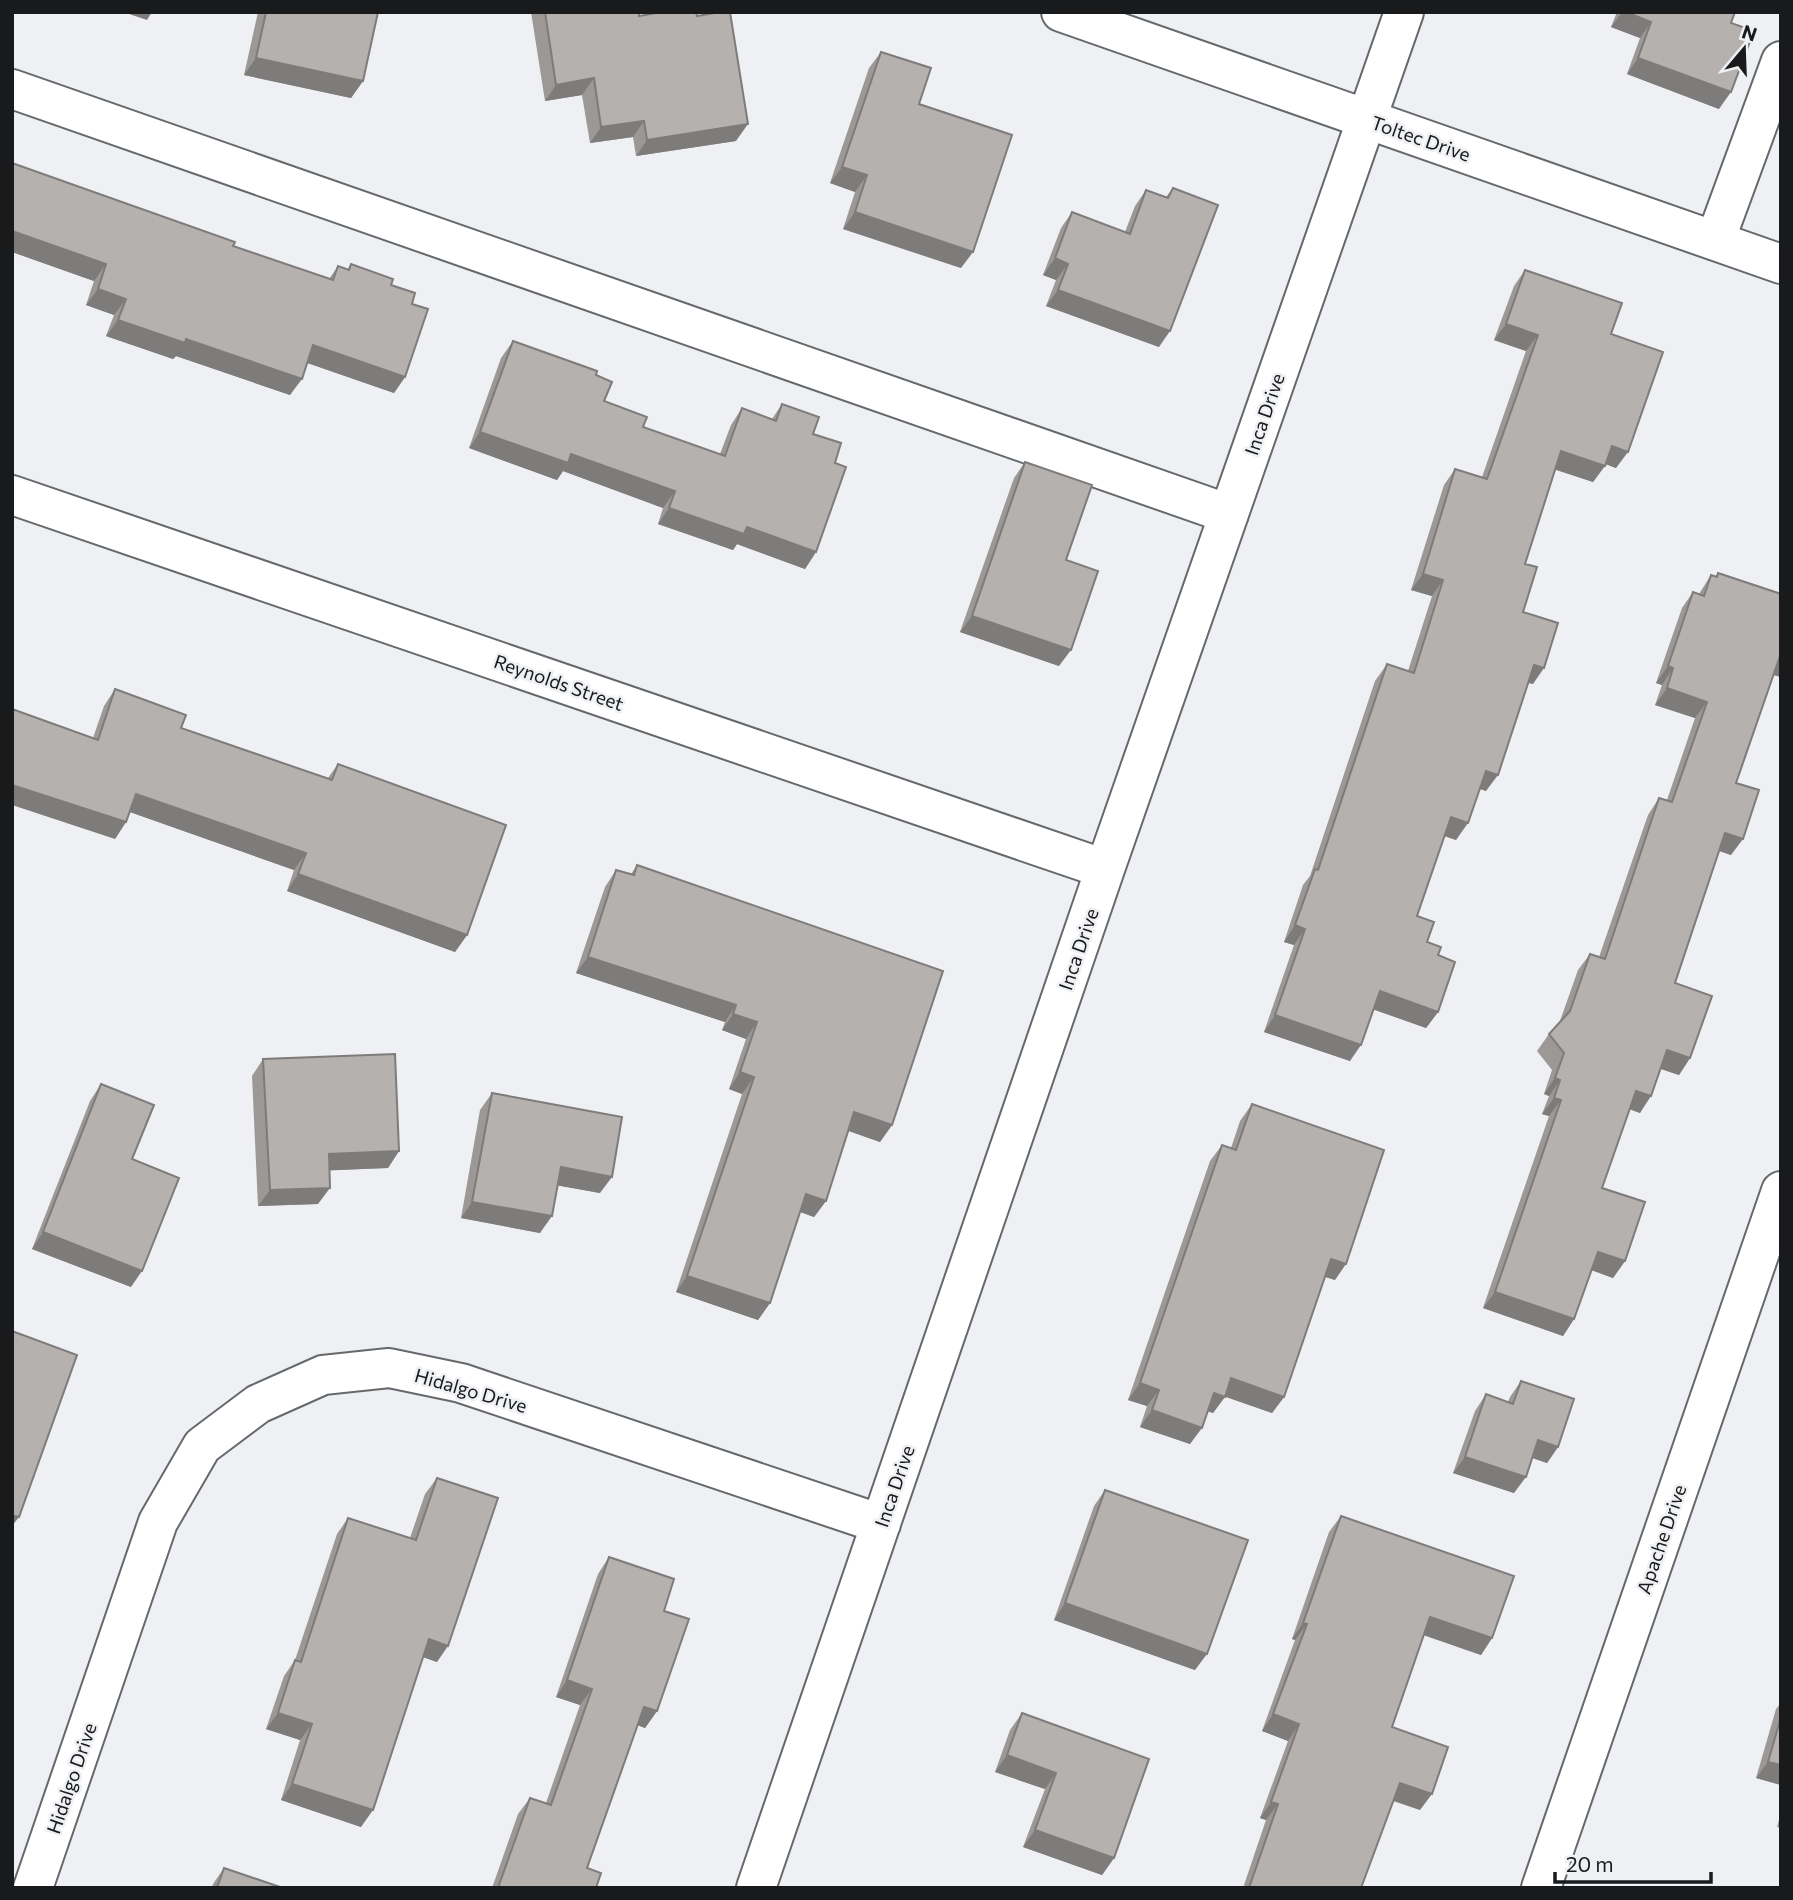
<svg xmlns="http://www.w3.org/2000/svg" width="1793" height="1900" font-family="Commissioner,sans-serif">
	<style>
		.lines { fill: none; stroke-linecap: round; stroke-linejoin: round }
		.minor-casing { stroke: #66696b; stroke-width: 42 }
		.minor { stroke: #fff; stroke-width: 38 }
		.wall { fill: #9b9896 }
		.shaded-wall { fill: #7e7c7a }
		.building { fill: #b4b1af; stroke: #7e7c7a; stroke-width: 2 }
		.labels { text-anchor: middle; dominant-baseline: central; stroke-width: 5; stroke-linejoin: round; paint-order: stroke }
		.street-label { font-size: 19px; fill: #191a1b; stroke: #eef0f3 }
	</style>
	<rect width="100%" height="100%" fill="#eef0f3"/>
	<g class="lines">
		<g class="minor-casing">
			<path id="minor" d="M1061,12L1781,264
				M12,89L1229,514
				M1715,241L1781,61
				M12,495L1105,869
				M33,1888L158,1522L202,1446L258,1404L323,1375L389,1368L461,1383L881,1524
				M756,1888L1105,869L1404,12
				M1541,1888L1781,1191"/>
		</g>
		<use href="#minor" class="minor"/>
	</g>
	<path class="wall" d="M258,12H378L363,81L351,98L244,75Z
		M531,12H639V16L736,141L636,156L633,137L590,143L582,95L545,101Z
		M1617,12H1735L1731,23L1719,109L1627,74L1640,38L1611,27Z
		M881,52L919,104L961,268L843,229L855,192L830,183L869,68Z
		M1173,188L1159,347L1046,306L1056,280L1043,275L1061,228L1072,212L1125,232L1135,206L1146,190L1166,197Z
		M233,246L329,279L338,266L347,270L351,264L391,285L412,304L405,377L394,393L307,363L290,395L176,356L173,359L106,336L114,315L86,305L94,281L12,252Z
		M1525,270L1611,334L1616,468L1606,464L1593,482L1556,469L1525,564L1523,612L1533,684L1528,683L1486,791L1480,789L1456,840L1444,836L1417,916L1427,942L1438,955V1012L1426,1028L1374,1009L1350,1061L1264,1032L1294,945L1284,942L1303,885L1310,876L1375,681L1387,664L1408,671L1432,596L1411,590L1444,485L1455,469L1482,477L1526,351L1494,340L1514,286Z
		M513,341L596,375L604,401L643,427L720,454L731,425L742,408L772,419L782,404L813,434L835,463L816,552L805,569L737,544L733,550L658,524L663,508L563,471L557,480L469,448L501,358Z
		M1025,462L1066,560L1059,666L960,632L1014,478Z
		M1718,573L1781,677L1773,675L1736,783L1731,855L1719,851L1675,983L1690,1058L1679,1075L1661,1069L1640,1113L1629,1109L1602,1188L1625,1261L1613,1278L1591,1270L1574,1319L1563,1336L1483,1308L1549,1116L1542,1114L1549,1096L1544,1094L1552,1070L1537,1051L1549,1034L1560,1021L1578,970L1590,954L1599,957L1648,815L1659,798L1667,800L1695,718L1655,705L1662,685L1656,683L1682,608L1693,592L1699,594L1711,575L1715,577Z
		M115,689L181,728L328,778L338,764L467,935L455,952L287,891L294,870L130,812L126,822L115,839L93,738L104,706Z
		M637,865L892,1125L880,1142L849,1131L826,1201L814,1217L800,1212L770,1303L758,1320L676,1292L742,1094L729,1089L746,1039L722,1030L725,1022L576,973L605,887L616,870L631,874Z
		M263,1059L399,1151L388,1168L329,1170L318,1204L258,1206L252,1076Z
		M101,1084L132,1159L131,1287L32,1249L90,1101Z
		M492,1093L600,1193L557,1185L540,1233L461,1218L480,1110Z
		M1252,1104L1335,1280L1325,1277L1284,1397L1272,1413L1225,1396L1213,1413L1208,1411L1190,1444L1140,1427L1147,1406L1128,1400L1210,1161L1222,1145L1231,1148L1240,1121Z
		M1521,1381L1558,1447L1547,1463L1532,1458L1514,1493L1453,1473L1475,1411L1486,1394L1508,1402L1510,1397Z
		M437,1478V1662L423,1657L361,1827L281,1800L300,1740L266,1729L284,1676L295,1660L337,1534L348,1518L410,1538L425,1494Z
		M1105,1490L1195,1670L1054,1620L1094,1506Z
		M1341,1516L1492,1638L1481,1655L1423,1635L1392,1727L1420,1810L1393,1801L1361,1888H1243L1266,1820L1260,1818L1288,1741L1262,1731L1295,1640L1292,1639L1329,1532Z
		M609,1557L664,1611L657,1711L645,1728L637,1725L587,1868L596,1888H492L518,1814L530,1798L546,1803L580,1705L556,1697L598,1574Z
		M1781,1703V1785L1756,1778L1776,1709Z
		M1022,1713L1114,1858L1102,1875L1023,1847L1045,1789L995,1772L1010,1730Z
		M1781,1813V1828L1777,1827Z
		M224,1868L283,1888H212L213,1884Z"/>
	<path class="shaded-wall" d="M123,12H152L147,20Z
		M1622,12H1626L1651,22L1640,38L1611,27Z
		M256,58L363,81L351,98L244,75Z
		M1638,58L1731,92L1719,109L1627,74Z
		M594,78L582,95L545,101L556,85Z
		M644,121L633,137L590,143L601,127Z
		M748,124L736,141L636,156L647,140Z
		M842,167L867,175L855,192L830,183Z
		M855,212L973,252L961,268L843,229Z
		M12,231L106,264L94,281L12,252Z
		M1055,258L1068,264L1056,280L1043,275Z
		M98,289L126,299L114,315L86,305Z
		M1058,290L1170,331L1159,347L1046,306Z
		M118,320L186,339L302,379L290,395L176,356L173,359L106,336Z
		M1506,324L1538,335L1526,351L1494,340Z
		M313,345L405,377L394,393L302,361Z
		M480,432L571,454L675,491L663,508L563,471L557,480L469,448Z
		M1612,446L1628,452L1616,468L1600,462Z
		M1561,451L1605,466L1593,482L1550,468Z
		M669,508L747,527L816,552L805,569L737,544L733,550L658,524Z
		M1423,574L1443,580L1432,596L1411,590Z
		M972,616L1071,650L1059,666L960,632Z
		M1780,656L1781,657V677L1768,673Z
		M1534,665L1544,668L1533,684L1523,681Z
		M1668,666L1673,668L1662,685L1656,683Z
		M1667,688L1707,702L1695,718L1655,705Z
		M1486,771L1498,775L1486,791L1475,787Z
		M12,785L126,822L115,839L12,805Z
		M136,794L306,853L294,870L124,810Z
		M1451,817L1468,823L1456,840L1439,834Z
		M1725,833L1743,839L1731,855L1714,849Z
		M298,874L467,935L455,952L287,891Z
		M1295,925L1305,929L1294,945L1284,942Z
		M588,957L736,1005L725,1022L576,973Z
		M1380,991L1438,1012L1426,1028L1369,1008Z
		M733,1014L757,1022L746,1039L722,1030Z
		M1275,1015L1361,1045L1350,1061L1264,1032Z
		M1667,1050L1690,1058L1679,1075L1655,1067Z
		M740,1072L754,1077L742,1094L729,1089Z
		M1555,1078L1560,1080L1549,1096L1544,1094Z
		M1636,1091L1651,1096L1640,1113L1624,1107Z
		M1554,1098L1561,1100L1549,1116L1542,1114Z
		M854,1112L892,1125L880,1142L843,1129Z
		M399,1151L388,1168L317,1171L329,1154Z
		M561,1167L612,1177L600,1193L549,1184Z
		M330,1188L318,1204L258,1206L270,1190Z
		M806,1194L826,1201L814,1217L795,1210Z
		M472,1202L552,1216L540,1233L461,1218Z
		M43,1232L142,1271L131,1287L32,1249Z
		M1598,1252L1625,1261L1613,1278L1586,1268Z
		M1331,1259L1346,1264L1335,1280L1320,1275Z
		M687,1276L770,1303L758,1320L676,1292Z
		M1495,1292L1574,1319L1563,1336L1483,1308Z
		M1231,1378L1284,1397L1272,1413L1220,1395Z
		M1140,1383L1159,1390L1147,1406L1128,1400Z
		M1214,1393L1225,1397L1213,1413L1203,1410Z
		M1152,1410L1202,1428L1190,1444L1140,1427Z
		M1538,1440L1558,1447L1547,1463L1527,1456Z
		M1465,1457L1526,1477L1514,1493L1453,1473Z
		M15,1516L19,1517L12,1526V1519Z
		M1065,1603L1207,1654L1195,1670L1054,1620Z
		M1430,1617L1492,1638L1481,1655L1418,1633Z
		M1303,1623L1307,1624L1295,1640L1292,1639Z
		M429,1639L448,1646L437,1662L417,1655Z
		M567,1680L592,1689L580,1705L556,1697Z
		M644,1707L657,1711L645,1728L632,1723Z
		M278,1713L312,1724L300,1740L266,1729Z
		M1273,1714L1299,1724L1288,1741L1262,1731Z
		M1007,1755L1056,1773L1045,1789L995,1772Z
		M1768,1762L1781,1765V1785L1756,1778Z
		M1400,1783L1432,1794L1420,1810L1389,1799Z
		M292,1784L373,1810L361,1827L281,1800Z
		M1271,1802L1278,1804L1266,1820L1260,1818Z
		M1035,1830L1114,1858L1102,1875L1023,1847Z"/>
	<path class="building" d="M266,12H378L363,81L256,58Z
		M545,12H639V16L662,12H696L697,16L720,12H730L748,124L647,140L644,121L601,127L594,78L556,85Z
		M1626,12H1735L1731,23L1754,31L1731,92L1638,58L1651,22Z
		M881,52L931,68L919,104L1012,135L973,252L855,212L867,175L842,167Z
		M12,163L235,242L233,246L333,280L338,266L349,270L351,264L393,279L391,285L415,293L412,304L428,309L405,377L313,345L302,379L186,339L185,343L118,320L126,299L98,289L106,264L12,231Z
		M1173,188L1218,205L1170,331L1058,290L1068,264L1055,258L1072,212L1130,234L1146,190L1168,198Z
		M1525,270L1622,303L1611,334L1663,352L1628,452L1612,446L1605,466L1561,451L1525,564L1537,567L1523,612L1558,623L1544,668L1534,665L1498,775L1486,771L1468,823L1451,817L1417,916L1434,922L1427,942L1441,947L1438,955L1455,962L1438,1012L1380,991L1361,1045L1275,1015L1305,929L1295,925L1315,869L1318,870L1387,664L1414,673L1443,580L1423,574L1455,469L1487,479L1538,335L1506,324Z
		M513,341L597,371L596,375L612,382L604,401L647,417L643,427L725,456L742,408L776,421L782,404L819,417L813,434L841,443L835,463L846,467L816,552L747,527L744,534L669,508L675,491L571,454L568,463L480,432Z
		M1025,462L1092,485L1066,560L1098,571L1071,650L972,616Z
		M1718,573L1781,594V657L1780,656L1736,783L1759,790L1743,839L1725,833L1675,983L1712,996L1690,1058L1667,1050L1651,1096L1636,1091L1602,1188L1645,1202L1625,1261L1598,1252L1574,1319L1495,1292L1561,1100L1554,1098L1560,1080L1555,1078L1564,1053L1549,1034L1570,1011L1590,954L1605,959L1659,798L1672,802L1707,702L1667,688L1673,668L1668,666L1693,592L1704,596L1711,575L1717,577Z
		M115,689L186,715L181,728L332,780L338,764L506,825L467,935L298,874L306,853L136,794L126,822L12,785V709L98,740Z
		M637,865L943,971L892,1125L854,1112L826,1201L806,1194L770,1303L687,1276L754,1077L740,1072L757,1022L733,1014L736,1005L588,957L616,870L634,875Z
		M395,1054L399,1151L329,1154L330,1188L270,1190L263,1059Z
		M101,1084L154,1105L132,1159L179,1178L142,1271L43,1232Z
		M492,1093L622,1117L612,1177L561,1167L552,1216L472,1202Z
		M1252,1104L1384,1150L1346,1264L1331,1259L1284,1397L1231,1378L1225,1397L1214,1393L1202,1428L1152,1410L1159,1390L1140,1383L1222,1145L1236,1150Z
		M12,1331L77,1355L19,1517L15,1516L12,1522Z
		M1521,1381L1574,1399L1558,1447L1538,1440L1526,1477L1465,1457L1486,1394L1513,1404Z
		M437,1478L498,1498L448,1646L429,1639L373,1810L292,1784L312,1724L278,1713L295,1660L301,1662L348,1518L416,1540Z
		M1105,1490L1248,1540L1207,1654L1065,1603Z
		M1341,1516L1514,1576L1492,1638L1430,1617L1392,1727L1448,1747L1432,1794L1400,1783L1361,1888H1249L1278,1804L1271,1802L1299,1724L1273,1714L1307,1624L1303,1623Z
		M609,1557L674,1579L664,1611L689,1619L657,1711L644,1707L587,1868L601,1873L596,1888H498L530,1798L551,1805L592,1689L567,1680Z
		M1022,1713L1149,1759L1114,1858L1035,1830L1056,1773L1007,1755Z
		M1781,1717V1765L1768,1762Z
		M224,1868L283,1888H217Z"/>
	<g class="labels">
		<g class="street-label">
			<text transform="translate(1421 138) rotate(19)">Toltec Drive</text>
			<text transform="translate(1264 414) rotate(-71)">Inca Drive</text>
			<text transform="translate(559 682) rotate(19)">Reynolds Street</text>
			<text transform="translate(1078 949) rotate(-71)">Inca Drive</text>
			<text transform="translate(471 1390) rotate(16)">Hidalgo Drive</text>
			<text transform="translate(894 1486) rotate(-71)">Inca Drive</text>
			<text transform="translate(1661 1539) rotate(-71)">Apache Drive</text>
			<text transform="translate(71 1778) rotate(-71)">Hidalgo Drive</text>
		</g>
	</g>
	<rect width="1793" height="1900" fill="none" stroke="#191a1b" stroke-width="28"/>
	<g transform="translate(1744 49) rotate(19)" stroke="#eef0f3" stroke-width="5" paint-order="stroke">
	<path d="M0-5L12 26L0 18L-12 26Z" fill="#191a1b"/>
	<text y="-10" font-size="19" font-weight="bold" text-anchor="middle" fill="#191a1b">N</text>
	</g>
	<path d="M1555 1872v10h156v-10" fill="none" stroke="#191a1b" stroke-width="3.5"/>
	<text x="1566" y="1872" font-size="21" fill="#191a1b" stroke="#eef0f3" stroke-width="5" paint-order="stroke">20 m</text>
</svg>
